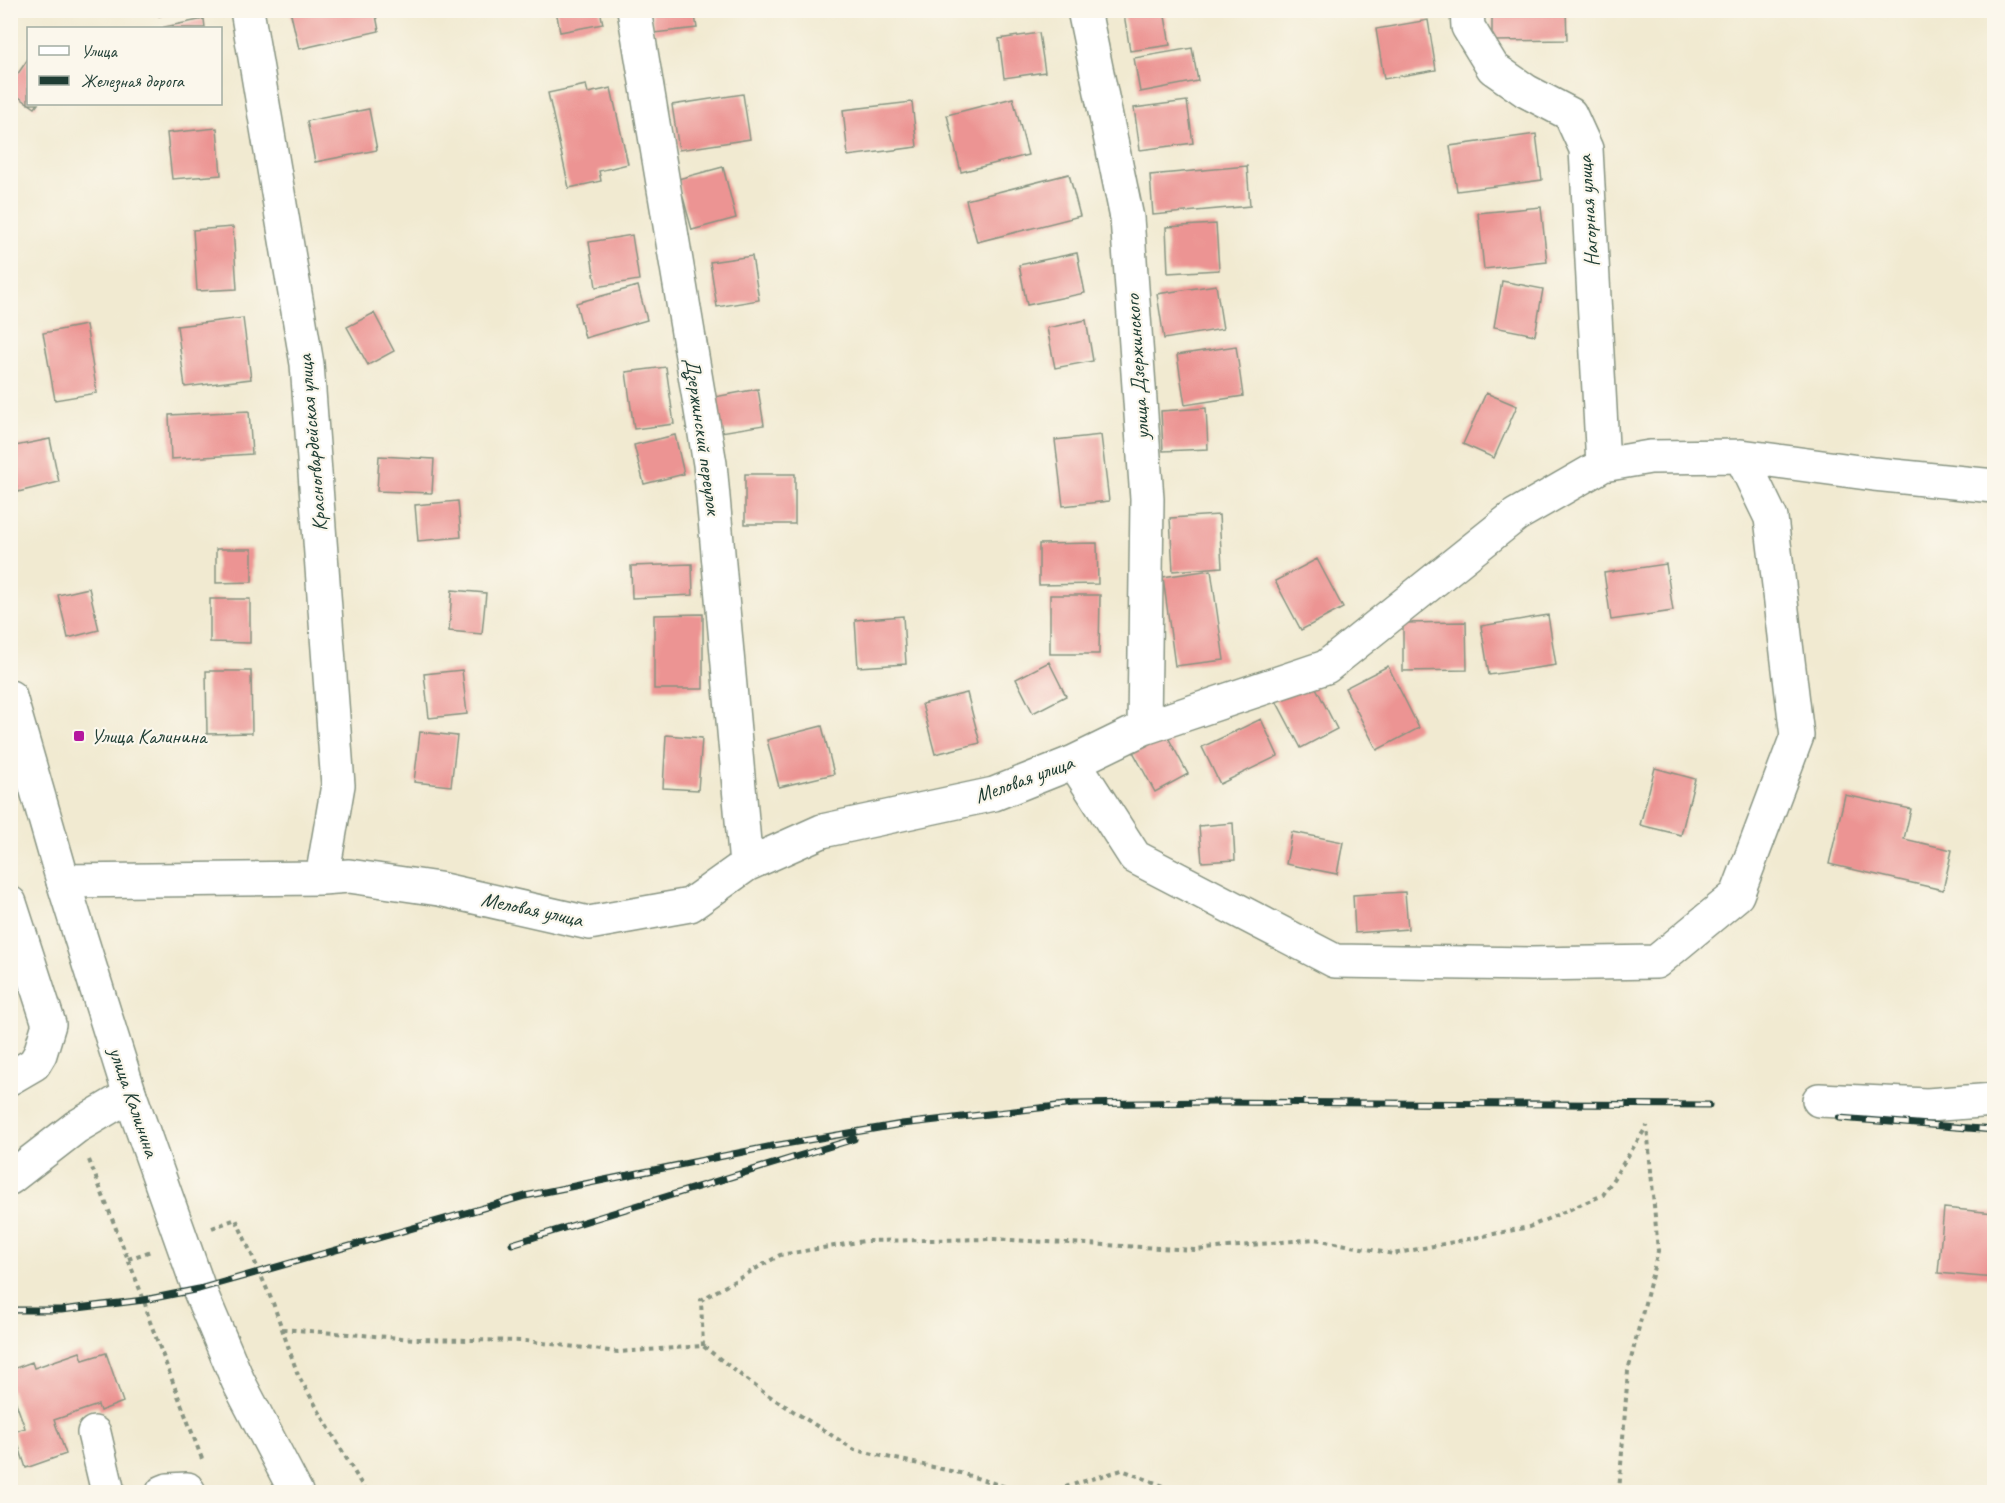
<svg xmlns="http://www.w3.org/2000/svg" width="2005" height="1503" font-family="Caveat,sans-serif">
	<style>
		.building { fill: #ec9493 }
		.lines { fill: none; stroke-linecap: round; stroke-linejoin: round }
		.minor-casing { stroke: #889482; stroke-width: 36 }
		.major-casing { stroke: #889482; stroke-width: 36 }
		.path { stroke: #889482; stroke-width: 4; stroke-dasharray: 4.5 4.5; stroke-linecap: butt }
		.minor { stroke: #fff; stroke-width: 33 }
		.major { stroke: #fff; stroke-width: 33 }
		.rail-casing { stroke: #1f3d34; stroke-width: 7 }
		.rail { stroke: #fbf7ec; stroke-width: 4.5; stroke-dasharray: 14; stroke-linecap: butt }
		.poi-dot { fill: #b5179e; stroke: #fbf7ec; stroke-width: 2 }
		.labels { text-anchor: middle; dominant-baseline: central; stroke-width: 4.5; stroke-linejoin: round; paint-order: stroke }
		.street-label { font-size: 21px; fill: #1f3d34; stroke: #fbf7ec }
		.poi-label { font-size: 21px; fill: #1f3d34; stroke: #fbf7ec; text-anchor: start }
	</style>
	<rect width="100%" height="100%" fill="#fbf7ec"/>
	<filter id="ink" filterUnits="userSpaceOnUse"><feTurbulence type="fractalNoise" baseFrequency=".0167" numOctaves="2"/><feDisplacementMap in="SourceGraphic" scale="12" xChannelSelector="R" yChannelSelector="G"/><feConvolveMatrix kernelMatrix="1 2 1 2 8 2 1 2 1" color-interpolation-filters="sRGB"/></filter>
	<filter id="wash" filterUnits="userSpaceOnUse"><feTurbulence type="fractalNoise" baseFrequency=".008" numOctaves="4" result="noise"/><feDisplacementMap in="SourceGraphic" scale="24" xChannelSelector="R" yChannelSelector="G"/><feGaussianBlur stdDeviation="1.35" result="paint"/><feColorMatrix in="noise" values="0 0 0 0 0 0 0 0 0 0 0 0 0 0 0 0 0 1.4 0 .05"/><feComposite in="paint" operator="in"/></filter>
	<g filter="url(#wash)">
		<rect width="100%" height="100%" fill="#f1ead1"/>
		<g id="blocks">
			<path class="building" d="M157,10H178V11L159,16Z
				M290,10H375L379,31L299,49Z
				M556,10H600L603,24L560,32Z
				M651,10H694L697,28L654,33Z
				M1150,10H1164L1170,45L1130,51L1124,14Z
				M1492,10H1566L1567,40L1492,41Z
				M204,19L205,28H164V27Z
				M1428,20L1436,70L1384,79L1376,29Z
				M1039,33L1045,72L1004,78L999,39Z
				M1192,48L1198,81L1140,92L1134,58Z
				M28,59V104H38L35,108L10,91V85Z
				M586,85L588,93L611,88L628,164L599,171L601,181L569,188L548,93Z
				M743,94L750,139L679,150L672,105Z
				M1013,98L1028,155L961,172L947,115Z
				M1187,101L1193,143L1140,150L1134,108Z
				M912,102L917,147L848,156L843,110Z
				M369,109L377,150L315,162L307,121Z
				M217,128L221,175L172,179L167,133Z
				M1536,134L1542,180L1457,191L1450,146Z
				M1247,166L1250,206L1153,215L1150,175Z
				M723,167L736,218L692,230L678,179Z
				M1069,174L1080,216L977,242L966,200Z
				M1541,207L1547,262L1484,269L1478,213Z
				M1216,224L1219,270L1168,273L1166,227Z
				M233,227L237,289L197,291L193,230Z
				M632,235L639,280L596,287L589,242Z
				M1077,253L1085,293L1027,305L1019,265Z
				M752,256L759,300L717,307L710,262Z
				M1502,281L1543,289L1535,335L1494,327Z
				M1216,285L1223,329L1164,339L1157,294Z
				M638,286L647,320L585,338L576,303Z
				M374,313L394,351L368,365L347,327Z
				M243,318L251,379L185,387L177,326Z
				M1086,320L1093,361L1055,368L1047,328Z
				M86,325L97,393L55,400L43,333Z
				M1236,346L1243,396L1185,405L1177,355Z
				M666,367L674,424L634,429L626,372Z
				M758,389L764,425L715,433L709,398Z
				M1486,393L1517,406L1494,458L1463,444Z
				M1206,408L1208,449L1163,451L1161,411Z
				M249,411L252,454L171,459L169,415Z
				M675,435L684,474L644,484L634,445Z
				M1101,435L1109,501L1063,506L1055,440Z
				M50,439L59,482L18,492L10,460V447Z
				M379,456L434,459L432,493L377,491Z
				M745,474H795V524H745Z
				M458,501L461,537L418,541L415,505Z
				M1219,515L1222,567L1173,571L1170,518Z
				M1097,543L1098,584L1039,585V544Z
				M216,549H252V582L216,583Z
				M1317,559L1343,608L1301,630L1275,581Z
				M692,564L693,595L632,598L631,566Z
				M1666,564L1673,611L1611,620L1604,573Z
				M1211,570L1224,660L1175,666L1163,577Z
				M89,588L99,630L68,638L58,595Z
				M452,590L486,593L482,634L449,631Z
				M1050,595H1100L1099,654H1050Z
				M210,599H250V643L210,642Z
				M703,614V689H654V615Z
				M1548,615L1556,665L1489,675L1481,626Z
				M903,616L906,664L858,667L855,620Z
				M1466,622L1467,670L1403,671V623Z
				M1049,662L1066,696L1033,713L1016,679Z
				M1388,666L1419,728L1377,750L1345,688Z
				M462,670L467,714L429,718L424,674Z
				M206,671H251L252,733L207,734Z
				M1310,676L1337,729L1301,748L1273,695Z
				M967,693L980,743L935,754L922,704Z
				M1261,719L1278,756L1220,784L1202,747Z
				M822,726L834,774L779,787L767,740Z
				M1164,730L1188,774L1155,792L1131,748Z
				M420,732L457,736L451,786L414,782Z
				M666,735L702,738L698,790L663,788Z
				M1655,768L1695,779L1681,835L1640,825Z
				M1845,795L1911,809L1904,839L1952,850L1943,890L1829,864Z
				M1233,823L1235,860L1202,862L1199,826Z
				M1292,832L1343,842L1337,874L1286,864Z
				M1405,892L1408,929L1355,933L1353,895Z
				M1944,1208L1994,1213V1278L1938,1273Z
				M80,1352L83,1360L106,1353L123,1402L100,1411L98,1405L54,1420L66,1454L26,1468L14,1432L25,1428L10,1386V1370L32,1362L34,1368Z"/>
		</g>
	</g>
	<g filter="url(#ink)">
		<use href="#blocks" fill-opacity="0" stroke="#889482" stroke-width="1.5"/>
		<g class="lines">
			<g class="minor-casing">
				<path id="minor" d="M247,10L307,364L338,785L322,878
					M634,10L710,464L746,865
					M1084,10L1127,218L1147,499L1144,728
					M1467,10L1468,27L1493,68L1526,91L1570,114L1586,149L1603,465
					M1074,762L1135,857L1335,961L1532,964L1656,962L1737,895L1797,736L1771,518L1741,456
					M63,881L322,878L349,876L439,889L589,923L690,905L746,865L822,831L994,794L1074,762L1144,728L1326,667L1516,515L1603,465L1650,457L1741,456L1874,474L1994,486
					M10,903L49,1024L40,1054L34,1064L10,1078
					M1819,1100L1927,1105L1994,1100
					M10,1178L76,1127L130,1095
					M94,1433L108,1492
					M163,1492L168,1490L187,1489L189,1492"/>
			</g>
			<g class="major-casing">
				<path id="major" d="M10,697L63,881L130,1095L199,1289L238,1381L296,1492"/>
			</g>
			<path class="path" d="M89,1160L144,1300L149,1319L202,1459
				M212,1228L236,1219L273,1303L298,1375L366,1492
				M128,1259L151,1251
				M282,1329L414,1339L526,1341L618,1352L703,1346L763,1392L855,1450L960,1473L1023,1492
				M703,1346L701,1300L780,1255L864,1241L994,1239L1195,1250L1315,1239L1393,1254L1529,1227L1603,1195L1647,1126
				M1048,1492L1122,1470L1179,1492
				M1619,1492L1628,1371L1658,1251L1647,1126"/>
			<use href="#minor" class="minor"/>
			<use href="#major" class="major"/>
			<g class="rail-casing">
				<path id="rail" d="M1839,1118L1994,1130
					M512,1244L854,1139
					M10,1310H61L144,1300L199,1289L525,1196L773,1146L902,1124L1074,1104L1213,1102L1709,1105"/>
			</g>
			<use href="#rail" class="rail"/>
		</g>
	</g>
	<rect class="poi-dot" x="73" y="730" width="12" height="12" rx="3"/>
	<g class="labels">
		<g class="street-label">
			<text transform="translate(1588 211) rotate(-94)">Нагорная улица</text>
			<text transform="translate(1137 367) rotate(-94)">улица Дзержинского</text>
			<text transform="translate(703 436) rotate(82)">Дзержинский переулок</text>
			<text transform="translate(312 443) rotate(-95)">Красногвардейская улица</text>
			<text transform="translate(1024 779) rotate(-20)">Меловая улица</text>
			<text transform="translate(532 909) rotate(12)">Меловая улица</text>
			<text transform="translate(134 1102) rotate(71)">улица Калинина</text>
		</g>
		<g class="poi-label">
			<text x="91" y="736">Улица Калинина</text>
		</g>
	</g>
	<rect width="2005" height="1503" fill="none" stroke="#fbf7ec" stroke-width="36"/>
	<rect x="27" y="27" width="195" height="78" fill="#fbf7ec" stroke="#a3ada2" stroke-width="1.5"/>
	<rect x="39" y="46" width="30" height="9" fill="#ffffff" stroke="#a3ada2" stroke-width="1.5"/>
	<text x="81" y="57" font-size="18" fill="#1f3d34">Улица</text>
	<rect x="39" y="76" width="30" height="9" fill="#1f3d34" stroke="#a3ada2" stroke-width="1.5"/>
	<text x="81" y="87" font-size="18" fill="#1f3d34">Железная дорога</text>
</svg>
